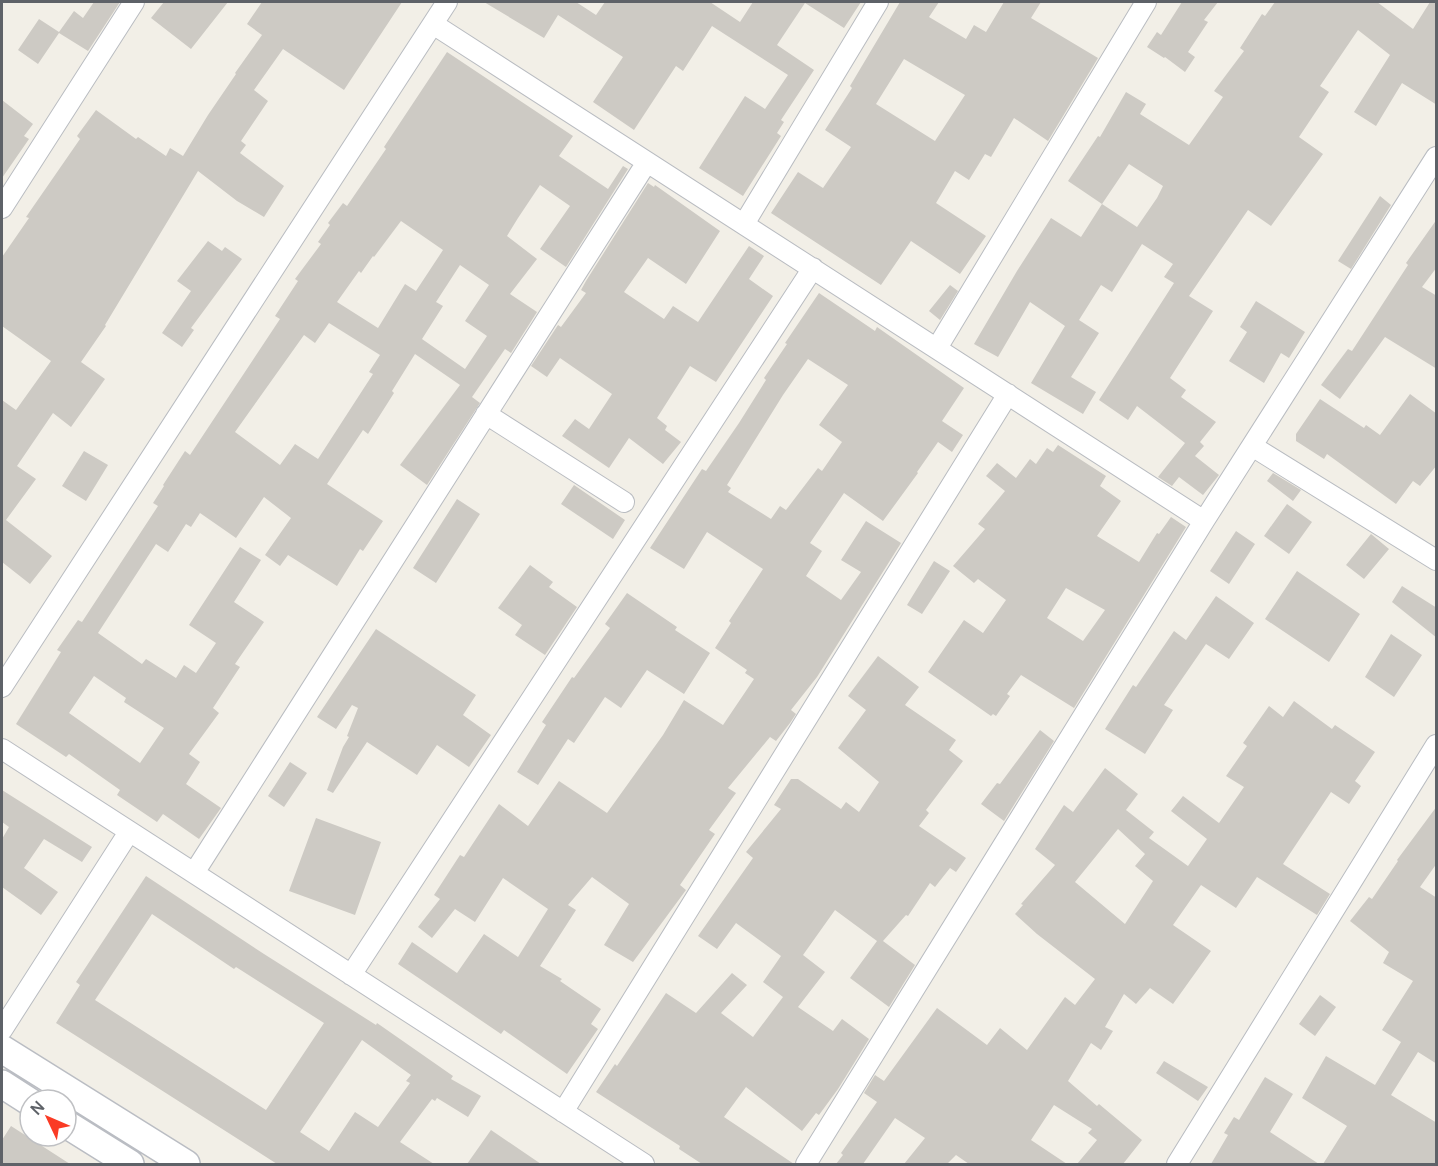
<svg xmlns="http://www.w3.org/2000/svg" width="1438" height="1166" font-family="Manrope,sans-serif">
	<style>
		.building { fill: #cdcac4; fill-rule: evenodd }
		.lines { fill: none; stroke-linecap: round; stroke-linejoin: round }
		.minor-casing { stroke: #b9bcc1; stroke-width: 22 }
		.secondary-casing { stroke: #babdc3; stroke-width: 30 }
		.minor { stroke: #fff; stroke-width: 20 }
		.secondary { stroke: #fff; stroke-width: 27 }
	</style>
	<rect width="100%" height="100%" fill="#f2efe7"/>
	<path class="building" d="M94,2H120L88,51L59,33L38,64L18,50L39,19L59,32L74,11L83,18Z
		M164,2H228L191,49L151,18Z
		M262,2H402L344,90L283,49L254,90L268,101L241,141L246,145L240,153L284,186L264,217L237,201L198,171L105,325L106,326L81,362L105,379L71,427L53,413L17,466L36,479L6,520L52,556L30,584L2,562V400L16,410L51,361L2,326V257L29,218L26,217L80,139L77,136L96,110L136,139L138,137L166,156L170,148L183,156L208,115L236,74L235,73L262,35L247,24Z
		M484,2H576L596,15L605,2H710L740,22L753,2H861L844,28L805,3L777,45L814,70L781,120L784,122L777,133L781,136L743,196L699,168L745,96L765,109L788,75L712,26L683,71L676,66L634,130L593,102L623,57L558,15L544,38Z
		M900,2H939L929,17L966,39L974,25L986,32L1004,2H1041L1031,18L1098,58L1048,141L1014,118L991,157L985,154L969,180L955,171L936,203L986,236L960,274L911,241L881,285L771,213L798,172L823,188L851,147L825,130L852,88L850,86ZM904,59L965,95L935,141L876,104Z
		M1182,2H1218L1204,20L1208,22L1188,52L1195,57L1185,72L1165,57L1164,58L1147,47L1157,32L1161,35Z
		M1275,2H1377L1413,29L1430,2H1437V105L1402,83L1376,126L1354,112L1390,55L1358,30L1320,86L1329,92L1299,137L1323,154L1271,226L1248,210L1189,296L1213,311L1170,378L1186,390L1181,397L1216,422L1200,442L1204,446L1195,456L1219,475L1203,495L1179,477L1172,486L1158,477L1185,443L1137,406L1128,420L1099,400L1174,283L1164,277L1173,264L1142,244L1112,292L1101,285L1079,320L1099,333L1071,377L1096,392L1083,414L1031,383L1065,326L1030,302L998,357L974,344L1017,271L1051,218L1081,237L1102,204L1137,227L1157,198L1163,186L1129,164L1102,204L1068,181L1098,136L1100,137L1126,92L1146,104L1140,114L1189,145L1223,97L1214,91L1244,51L1240,48L1262,14L1265,16Z
		M447,52L573,136L559,156L608,189L623,166L628,169L566,267L540,249L570,206L540,185L518,218L507,236L537,259L510,294L537,312L511,353L505,349L472,397L480,403L427,485L400,465L460,385L415,354L392,391L394,393L368,434L363,430L327,484L383,521L363,551L360,549L337,586L288,555L280,566L265,555L291,518L264,497L236,538L200,513L191,527L186,524L168,552L156,544L98,633L142,664L146,659L176,678L184,665L196,673L216,643L189,625L240,547L261,560L234,602L264,622L235,664L240,667L213,708L219,713L189,754L200,762L186,784L221,808L199,839L163,814L157,822L117,795L120,790L69,754L66,757L16,724L61,652L57,650L78,620L82,622L158,506L153,503L164,486L163,485L185,451L190,455L280,319L275,316L298,281L295,279L321,244L318,242L330,225L328,223L343,203L347,206L386,149L384,147ZM401,221L443,250L416,291L405,284L378,328L337,302L359,271L361,273L373,256L374,257ZM460,265L489,285L465,321L487,336L465,369L422,339L443,306L436,302ZM329,323L380,355L369,372L373,374L318,459L295,444L280,465L235,432L304,335L315,343ZM94,676L126,698L124,702L164,728L140,763L69,713Z
		M2,100L33,124L24,136L29,139L2,178Z
		M648,183L654,187L655,185L720,231L686,284L648,258L624,292L664,319L673,306L698,322L749,246L764,256L749,279L773,296L716,382L690,366L657,418L667,426L665,430L681,442L663,464L629,438L609,468L562,436L575,419L589,429L612,394L560,358L547,377L531,366L558,325L561,327L586,293L581,290L586,281Z
		M1380,196L1391,205L1351,269L1338,261Z
		M1437,219V267L1422,287L1437,296V369L1385,337L1340,399L1321,385L1348,349L1352,351L1408,265L1406,263Z
		M208,241L222,251L225,247L242,259L191,328L194,330L182,347L162,333L191,291L177,281Z
		M950,285L958,291L940,320L929,311Z
		M819,293L875,331L877,327L964,388L942,421L963,435L952,452L938,442L917,472L918,473L883,521L844,493L810,543L822,551L806,576L841,600L861,572L841,560L866,521L901,543L817,677L791,710L796,714L790,723L776,741L770,737L728,788L736,793L709,830L715,834L680,885L686,890L633,962L604,945L629,904L592,877L568,905L576,910L540,966L562,979L560,981L601,1009L591,1024L598,1029L567,1074L504,1030L501,1034L398,964L412,942L457,973L484,934L518,957L548,909L503,878L475,922L455,909L432,938L418,927L440,899L434,895L460,855L464,857L499,804L528,826L559,781L607,813L663,735L684,700L723,725L754,679L745,673L747,670L715,648L731,623L729,621L763,569L707,532L684,569L650,548L702,469L706,471L739,423L766,380L764,378L787,344L785,343ZM808,359L848,385L819,425L842,442L822,471L818,468L786,510L780,506L771,519L728,492L731,488L727,485L783,395Z
		M1256,301L1305,332L1289,358L1281,353L1264,383L1229,361L1247,332L1240,327Z
		M1410,394L1437,414V465L1420,486L1413,481L1396,504L1327,454L1324,459L1296,441V434L1320,399L1364,428L1366,425L1380,435Z
		M1058,445L1106,476L1100,486L1121,501L1097,536L1139,562L1157,533L1159,534L1171,517L1186,527L1074,708L1021,675L1007,694L1010,696L996,716L993,714L991,716L928,672L964,620L983,633L1006,600L978,579L974,583L953,566L985,529L978,524L1005,491L986,476L997,463L1016,478L1030,459L1036,464L1047,448L1053,452ZM1066,588L1105,610L1083,641L1047,618Z
		M84,451L108,465L86,501L62,486Z
		M1273,473L1301,490L1293,501L1267,481Z
		M574,485L625,520L613,539L561,504Z
		M457,499L480,514L436,583L413,568Z
		M1287,504L1312,522L1289,554L1264,536Z
		M1236,531L1255,544L1229,584L1210,571Z
		M1371,534L1389,549L1364,579L1346,565Z
		M934,561L950,571L922,614L907,605Z
		M530,565L553,582L549,587L577,607L545,655L515,635L522,625L498,608Z
		M1297,571L1360,614L1329,662L1265,619Z
		M1402,586L1437,608V638L1392,602Z
		M627,593L677,627L675,630L710,653L684,694L647,670L621,708L605,697L574,743L568,739L538,785L517,772L546,725L542,722L572,677L574,678L610,628L605,624Z
		M1216,596L1254,623L1229,659L1206,644L1164,705L1173,710L1145,754L1105,729L1133,685L1136,687L1174,631L1186,640Z
		M376,629L476,695L463,715L491,735L469,767L437,745L417,775L367,742L333,793L327,790L343,747L349,737L347,736L358,708L352,705L336,729L317,717Z
		M1391,634L1422,655L1394,697L1365,677Z
		M878,656L919,687L905,705L956,740L949,750L963,761L926,810L929,813L919,826L966,858L956,872L950,868L935,887L930,883L908,916L906,915L883,941L915,965L889,1007L850,978L877,941L835,910L803,955L825,972L798,1007L833,1031L842,1019L869,1039L838,1089L819,1115L816,1113L802,1131L746,1087L724,1117L794,1164H702L679,1149L680,1146L596,1092L615,1064L617,1066L666,993L696,1013L732,973L747,985L721,1013L753,1037L783,997L763,982L781,956L736,923L717,949L698,936L753,858L746,852L781,809L774,805L791,779H798L841,809L846,802L859,812L879,782L838,748L866,710L848,696Z
		M1294,701L1332,729L1335,725L1375,752L1355,781L1361,786L1349,804L1331,792L1283,864L1330,894L1317,915L1257,877L1236,908L1201,885L1173,925L1211,951L1173,1004L1150,988L1136,1004L1124,994L1105,1027L1113,1031L1101,1050L1091,1043L1068,1081L1097,1106L1099,1104L1142,1140L1123,1164H1077L1097,1140L1088,1133L1092,1129L1054,1105L1031,1140L1067,1164H969L956,1155L947,1164H904L925,1138L895,1118L863,1164H836L843,1155L841,1153L877,1102L864,1093L875,1075L884,1081L937,1008L987,1045L1000,1028L1027,1050L1065,997L1075,1005L1095,979L1037,934L1015,914L1023,905L1021,904L1055,865L1035,849L1064,805L1073,812L1105,768L1138,794L1126,810L1154,832L1149,838L1188,866L1207,839L1171,811L1183,796L1219,823L1244,787L1226,776L1247,746L1243,743L1269,706L1283,717ZM1118,829L1145,854L1135,866L1153,881L1125,924L1075,882Z
		M1040,730L1054,741L1004,821L981,804L997,783L1000,784Z
		M290,762L307,773L284,807L268,796Z
		M2,790L92,847L82,862L44,839L24,868L58,892L41,915L2,887V839L9,827L2,822Z
		M1437,806V863L1420,887L1437,898V1064L1418,1052L1391,1095L1437,1123V1164H1323L1347,1126L1302,1098L1326,1056L1375,1085L1401,1042L1382,1030L1413,981L1383,963L1389,952L1350,921L1369,897L1372,899L1398,861L1397,860Z
		M316,818L381,842L355,915L289,891Z
		M146,876L264,954L376,1025L377,1023L453,1076L451,1079L481,1096L468,1117L437,1098L435,1101L432,1099L400,1142L434,1164H277L56,1023L80,985L76,982ZM152,914L234,969L236,967L324,1023L266,1110L95,1000ZM362,1040L411,1075L406,1081L410,1083L378,1127L355,1112L329,1151L300,1132Z
		M1320,995L1336,1007L1315,1036L1299,1024Z
		M1164,1061L1208,1087L1198,1101L1156,1073Z
		M1265,1077L1293,1094L1270,1132L1319,1164H1211L1228,1135L1224,1133L1234,1117L1239,1120Z
		M11,1126L70,1164H2V1140Z
		M491,1130L541,1164H467Z"/>
	<g class="lines">
		<g class="minor-casing">
			<path id="minor" d="M433,24L1204,521
				M2,208L134,2
				M744,224L878,2
				M937,348L1146,2
				M486,414L624,502
				M1252,446L1436,560
				M2,687L447,2
				M2,749L644,1164
				M194,873L647,162
				M351,975L813,268
				M2,1030L129,832
				M563,1112L1008,394
				M806,1164L1204,521L1436,157
				M1177,1164L1436,745"/>
		</g>
		<g class="secondary-casing">
			<path id="secondary" d="M2,1049L186,1164
				M2,1084L30,1102
				M66,1124L130,1164"/>
		</g>
		<use href="#minor" class="minor"/>
		<use href="#secondary" class="secondary"/>
	</g>
	<rect width="1438" height="1166" fill="none" stroke="#5e6268" stroke-width="6"/>
	<g transform="translate(48 1118) rotate(314)"><circle r="28" fill="#ffffff" stroke="#bfc0c3" stroke-width="1.5"/>
	<path d="M0-4.5L10 22L0 15L-10 22Z" fill="#fa3b25"/>
	<text y="-9" font-size="16" font-weight="bold" text-anchor="middle" fill="#5e6268">N</text>
	</g>
</svg>
